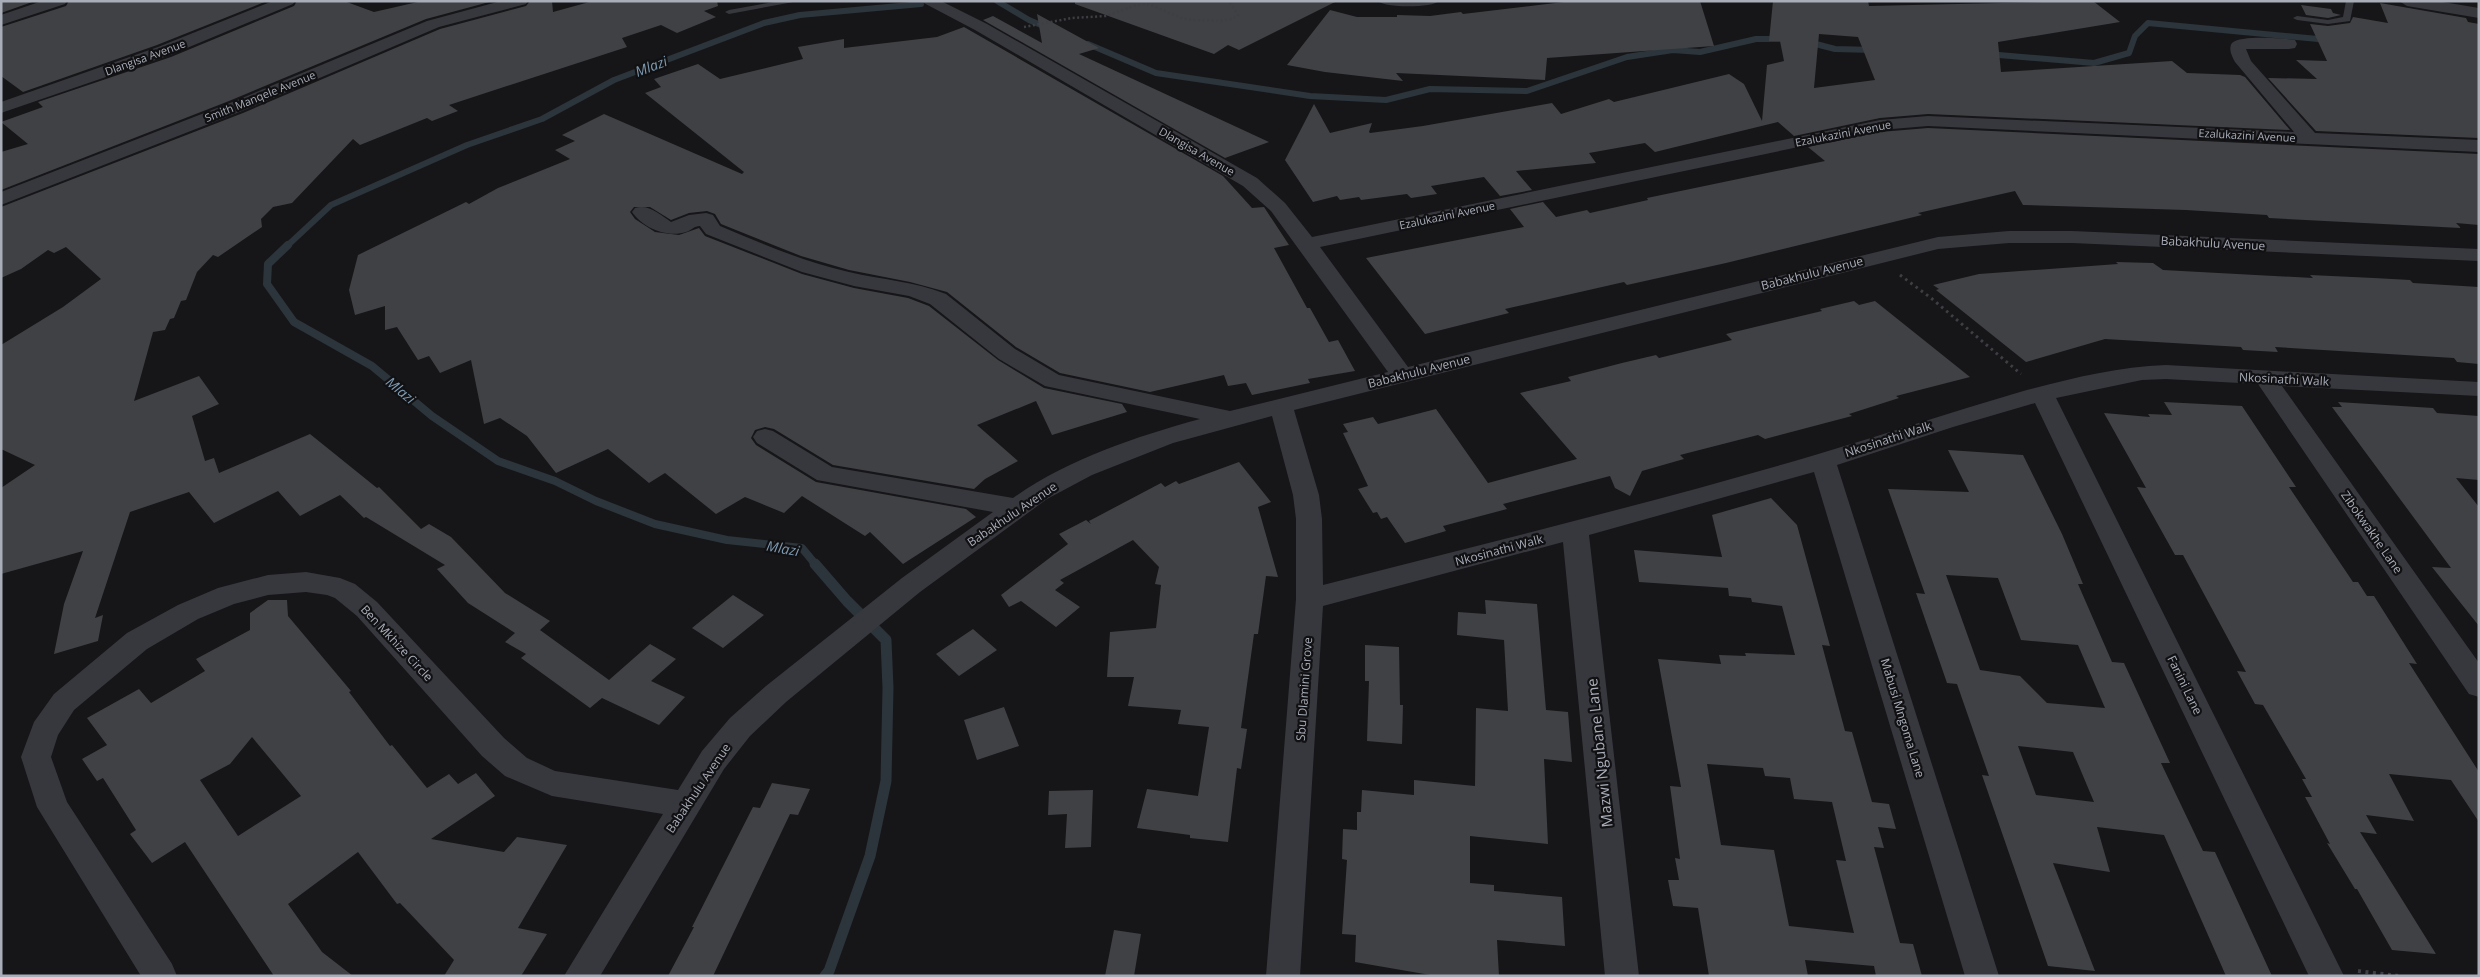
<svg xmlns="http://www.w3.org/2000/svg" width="2480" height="977" font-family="'Open Sans',sans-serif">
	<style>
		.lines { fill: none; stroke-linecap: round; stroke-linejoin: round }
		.stream-far2 { stroke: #2c353c; stroke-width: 6 }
		.stream-far1 { stroke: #2c353c; stroke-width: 8 }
		.stream { stroke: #2c353c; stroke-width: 11 }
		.building { fill: #404145; fill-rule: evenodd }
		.path-far2 { stroke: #3d3f44; stroke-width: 2.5; stroke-dasharray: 2 2.5; stroke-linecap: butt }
		.path-far1 { stroke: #3d3f44; stroke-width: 3; stroke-dasharray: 2.5 4; stroke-linecap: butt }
		.path { stroke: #3d3f44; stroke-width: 4; stroke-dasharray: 3 4.5; stroke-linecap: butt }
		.service { fill: #37383d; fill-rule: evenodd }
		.minor { fill: #37383d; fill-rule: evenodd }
		.labels { text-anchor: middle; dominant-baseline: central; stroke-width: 4.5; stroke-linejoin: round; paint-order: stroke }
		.far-street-label { font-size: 11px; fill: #a8adb8; stroke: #111113 }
		.street-label { font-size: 12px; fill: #a8adb8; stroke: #111113 }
		.water-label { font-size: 14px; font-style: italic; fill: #7f9bb3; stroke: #111113 }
		.near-street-label { font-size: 15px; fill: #a8adb8; stroke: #111113 }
	</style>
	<rect width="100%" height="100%" fill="#161618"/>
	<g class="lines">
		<path class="stream-far2" d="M997,1L1029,20L1048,28
			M1808,42L1835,49L1874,50
			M1088,44L1156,73L1310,96L1386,100L1430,89L1527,91L1627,57L1673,50L1700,52L1756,39H1781
			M1987,54L2094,63L2129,53L2135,36L2148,23L2329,40
			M287,246L331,205L467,145L542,119L614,80L764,23L800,15L921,4"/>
		<path class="stream-far1" d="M288,245L268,264L267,284L294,322L372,366L432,416L498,461L555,481L596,501L655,524L727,540L802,548L816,565"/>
		<path class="stream" d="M815,564L847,601L886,640L888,688L886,781L870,856L829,971L825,976"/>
	</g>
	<path class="building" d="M1,1H35L1,13Z
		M69,1H267L157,45L23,92L1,76V27L66,6Z
		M297,1H344L374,12L422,1H493L426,19L229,101L1,190V152L28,144L1,122L43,107L38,102L171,57L294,6Z
		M530,1H552L553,12L593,1H717L718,6L704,11L716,17L677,33L661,25L622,38L627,47L449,105L458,111L432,121L427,118L360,145L353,139L292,203L273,207L261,219L262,227L218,257L213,255L197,272L186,300L181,301L174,318L170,319L165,330L153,332L134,401L199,376L219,404L192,416L205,461L214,458L219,473L310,434L377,488L379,487L421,529L429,524L451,537L505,593L550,621L540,630L609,680L650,644L676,659L651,681L685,697L659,725L602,698L590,708L521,658L526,654L505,642L515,633L468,603L437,569L445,565L366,517L364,518L340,495L300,516L278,491L214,523L189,492L130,512L95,618L103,615L98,641L54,654L64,604L83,551L1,574V488L35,465L1,449V345L63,307L101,279L66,247L54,253L48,250L21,269L1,278V207L243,113L440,29L526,6Z
		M1075,1H1337L1239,50L1228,45L1214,54L1075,4Z
		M1572,1H1700L1714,46L1547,58L1545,80L1396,73L1403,81L1325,72L1287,65L1330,10L1357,17H1397V15L1430,16L1461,12L1463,14Z
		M1773,1H1868L1869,6L2093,1L2120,22L1998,42L2001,72L2172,61L2187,73L2240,75L2245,77L2290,130L1928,114L1880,118L1794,136L1778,122L1655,152L1645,143L1589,153L1596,163L1516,171L1532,190L1500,196L1484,177L1431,186L1437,194L1411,198L1407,194L1361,200L1359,197L1340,200L1337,196L1313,202L1285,160L1314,104L1330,133L1372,123L1369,132L1370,133L1423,126L1552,103L1561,114L1609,99L1614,102L1729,74L1744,84L1762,121L1767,65L1784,61L1780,41H1769ZM1819,34L1858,37L1875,80L1814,88Z
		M2380,3L2466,18L2468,22L2479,24V138L2316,131L2268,78L2317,79L2296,60L2327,61L2310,24L2328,26L2350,23L2353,17L2388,23Z
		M2301,5L2331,9L2333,13L2341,15L2328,18L2306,15Z
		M1037,14L1099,48L1079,54L1269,142L1225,158L983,20L993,16L1042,43Z
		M964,27L1223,176L1252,208L1264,207L1289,245L1274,248L1307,308H1310L1329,342L1338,340L1355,371L1308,379L1310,383L1252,395L1246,383L1228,386L1224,375L1150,392L1060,373L1016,347L947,292L910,282L849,270L801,256L721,224L715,214L707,211L689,213L671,220L650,207H634L630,212L635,219L655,232L679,235L699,228L705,236L802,274L854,288L908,298L929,306L998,360L1044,388L1122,404L1127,412L1052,435L1036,401L977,425L1018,461L985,479L974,489L833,465L774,429L765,427L755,430L751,438L756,445L816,482L966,509L976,517L903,564L870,532L865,536L802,496L784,513L745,497L716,514L665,473L649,483L608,449L556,473L527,436L500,418L484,424L471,360L440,373L429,356L418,360L397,327L385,330V306L355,315L349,290L358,255L466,202L469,204L498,188L570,159L555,150L575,141L562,135L604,114L742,174L744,172L645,93L661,87L654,79L698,64L720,79L803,59L798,47L844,39V48L937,37Z
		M1928,128L2479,154V225L2456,223L2461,228L2269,218L2267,215L2186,210L2023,205L2015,191L1918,213L1922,215L1726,263L1627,285L1624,282L1505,309L1509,313L1425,334L1366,258L1524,227L1510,209L1543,202L1556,217L1587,210L1590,213L1648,200L1647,198L1825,161L1808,147L1880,132Z
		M2116,262L2153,263L2163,270L2313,278L2310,275L2374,278L2410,280L2413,283L2479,287V364L2457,362L2454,358L2275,347L2278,352L2243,350L2241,347L2105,339L2026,362L1936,290L1939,289L1933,285L1979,274L2118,264Z
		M1854,301L1859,305L1875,301L1970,377L1896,396L1899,398L1849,414L1852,416L1765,439L1758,435L1680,455L1684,459L1642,471L1630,496L1615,488L1610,476L1503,504L1507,509L1443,526L1446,531L1405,543L1387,517L1381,519L1377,512L1373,513L1358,489L1368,486L1343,433L1348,432L1343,424L1373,417L1378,424L1436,409L1488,483L1577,459L1520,393L1571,381L1568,377L1622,363L1656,355L1659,358L1732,340L1726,334L1822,311L1820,309Z
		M2164,402L2242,406L2296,487H2289L2353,582H2358L2367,596H2374L2417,664L2409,663L2479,772V822L2451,780L2389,774L2414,821L2366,815L2377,834L2360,832L2436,954L2392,950L2357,889H2355L2327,843L2330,844L2305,797H2312L2302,779H2306L2263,705L2255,704L2237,671L2246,672L2183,555H2175L2137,487L2146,488L2104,413L2150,417L2148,414L2172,415Z
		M2338,402L2433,408L2437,413L2479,416V480L2456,478L2479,507V626L2432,567L2451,568L2332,407H2342Z
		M1948,450L2023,455L2062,534L2083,584H2078L2112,662L2124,663L2170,763H2161L2203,851L2215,852L2272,976H2226L2164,835L2097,827L2110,872L2053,863L2095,971L2048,966L1982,775L1989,776L1957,684L1947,683L1916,593L1925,594L1888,489L1969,492ZM1946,575L1998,578L2021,640L2078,645L2105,708L2047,703L2020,676L1980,670ZM2018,746L2073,752L2094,802L2036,795Z
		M1239,462L1271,502L1258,507L1278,577L1266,576L1258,634H1254L1241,728L1247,729L1241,769L1237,768L1228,842L1190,838V835L1137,828L1147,789L1198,796L1209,727L1178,724L1181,710L1128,706L1134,677H1107L1110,632L1156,628L1161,585L1155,584L1159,567L1133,540L1060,580L1064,583L1055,590L1080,607L1056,627L1021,601L1009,607L1001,595L1068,544L1059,534L1086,520L1091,524L1089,521L1161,483L1165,487L1176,481L1179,484Z
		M1771,498L1797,525L1830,646L1822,645L1845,731L1852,732L1872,802L1889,804L1896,829L1878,827L1884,848L1874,847L1900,943L1913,944L1922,976H1876L1874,966L1805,960L1808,976H1709L1698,908L1673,906L1668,880H1679L1675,858L1680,859L1670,786L1681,787L1658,659L1721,664L1719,655L1746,656L1745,653L1795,655L1782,606L1752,602L1751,598L1729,596L1728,588L1639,582L1634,550L1722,557L1712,515ZM1707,764L1763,768L1765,776L1790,778L1794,799L1832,802L1846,861L1836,860L1854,933L1789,926L1774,850L1721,845Z
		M733,595L764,615L723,648L692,628Z
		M268,600H287L288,616L351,691L349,692L390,746L392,745L427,788L449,774L458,784L476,773L495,796L431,839L504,852L517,837L567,845L518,928L547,934L521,976H444L454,960L400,903L397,904L358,852L288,904L322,952L353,976H274L185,842L152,863L130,834L136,830L103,778L97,781L82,759L107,745L87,718L139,689L151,703L205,671L196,659L250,630V613ZM252,737L301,796L238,836L200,780L230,764Z
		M1485,600L1537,604L1546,710L1568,712L1572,762L1544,759L1548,844L1470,836V883L1494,885V891L1562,897L1565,946L1497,940L1499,976H1436L1355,962L1356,935L1342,934L1347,860L1342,859L1343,829L1357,830V812H1361L1362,790L1414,795V780L1475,786L1476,708L1508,711L1504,640L1457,635L1458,612L1486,614Z
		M973,629L997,650L959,676L936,654Z
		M1365,645L1399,647L1400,705H1403L1402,744L1367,741L1369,681H1365Z
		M1004,707L1019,746L977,760L964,720Z
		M772,783L810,789L798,815L790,814L713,976H668L694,927H692L753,807L760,808Z
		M1093,790L1091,847L1065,848L1067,814L1048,815L1049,791Z
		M1114,930L1141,934L1134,976H1105Z"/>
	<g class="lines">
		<path class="path-far2" d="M1024,27L1072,18L1106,16L1137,5L1149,4L1181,18L1192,20L1220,21L1232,19L1238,15L1229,1"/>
		<path class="path-far1" d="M1900,275L1931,298L2021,374"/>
		<path class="path" d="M2358,971L2399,976"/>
		<path class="service" d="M779,1H799L729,14L725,12L729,10Z
			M2346,1H2354L2350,21L2328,24L2297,20L2293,18L2297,16L2328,20L2343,17Z"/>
		<path class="minor" d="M42,1H67L65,4L1,25V15Z
			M273,1H295L293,4L170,55L1,113V102L158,47Z
			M501,1H528L526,4L439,27L242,111L1,205V192L230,103L427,21Z
			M920,1H941L987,24L1257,178L1285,203L1312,237L1880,120L1928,116L2294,132L2235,62C2232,56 2228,49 2232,43C2239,35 2284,38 2295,40L2297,44L2295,48L2289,49H2246L2251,61L2315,133L2479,140V152L1928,126L1880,130L1320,247L1408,367L1938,237L2009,231H2072L2479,249V261L2072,243H2009L1938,249L1294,410L1319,495L1322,519L1323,585C1487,543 1652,503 1815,455C1883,435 1951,412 2020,392C2068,379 2116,367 2166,365L2479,382V396L2282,386L2479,663V697L2469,694L2258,384L2166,379L2142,380L2056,398L2344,976H2309L2035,403L1953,427L1837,465L1999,976H1965L1814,472L1589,535L1639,976H1605L1563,542L1323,606L1300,976H1266L1296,599V519L1293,495L1272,416L1173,443L1092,475L1047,499L920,592L786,702L750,736L724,769L600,976H564L663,814L552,796L505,776L482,756L357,616L335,598L327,595L306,592L268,595L234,604L198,619L147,649L74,710L58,735L51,757L67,802L172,964L177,976H141L37,807L21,757L34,722L54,694L127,633L178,605L218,588L268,575L306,572L340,578L355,584L377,602L504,738L527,758L555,771L678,790L702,751L730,718L766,686L902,578L993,512L817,480L757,443L753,437L757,431L765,429L773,431L832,467L1013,498C1068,459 1135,437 1200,419L1045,386L999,359L930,304L909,296L854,286L802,272L706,234L700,226C694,226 692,230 686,232C667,238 643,228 632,212L635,208C649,204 659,214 671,222L689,215L706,213L713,215L720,226C762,244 805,262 849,272C882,280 914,281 946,294L1015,349L1059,375L1230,411L1388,372L1271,211L1243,186L975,30Z
			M1378,1H1439C1433,8 1384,8 1378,1Z
			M2399,1H2437L2479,8V18L2407,6Z"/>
	</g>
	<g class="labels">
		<g class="far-street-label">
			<text transform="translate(145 57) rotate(-20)">Dlangisa Avenue</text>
			<text transform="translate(260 96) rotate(-22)">Smith Manqele Avenue</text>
			<text transform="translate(1843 133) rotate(-11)">Ezalukazini Avenue</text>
			<text transform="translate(2247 135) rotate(3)">Ezalukazini Avenue</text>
			<text transform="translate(1197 151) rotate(30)">Dlangisa Avenue</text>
			<text transform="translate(1447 215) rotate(-12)">Ezalukazini Avenue</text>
		</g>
		<g class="street-label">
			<text transform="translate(2213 243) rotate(3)">Babakhulu Avenue</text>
			<text transform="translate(1812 273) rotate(-14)">Babakhulu Avenue</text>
			<text transform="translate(1419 371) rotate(-14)">Babakhulu Avenue</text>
			<text transform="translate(2284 379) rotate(3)">Nkosinathi Walk</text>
			<text transform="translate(1888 439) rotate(-18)">Nkosinathi Walk</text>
			<text transform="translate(1012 514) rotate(-34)">Babakhulu Avenue</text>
			<text transform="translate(2372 532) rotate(55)">Zibokwakhe Lane</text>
			<text transform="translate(1499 550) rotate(-15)">Nkosinathi Walk</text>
			<text transform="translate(397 643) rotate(47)">Ben Mkhize Circle</text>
			<text transform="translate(2185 685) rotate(64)">Fanini Lane</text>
			<text transform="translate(1304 689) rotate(-86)">Sbu Dlamini Grove</text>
			<text transform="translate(1903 718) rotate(73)">Mabusi Mngoma Lane</text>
			<text transform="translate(698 788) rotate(-56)">Babakhulu Avenue</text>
		</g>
		<g class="water-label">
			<text transform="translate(651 66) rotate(-21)">Mlazi</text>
			<text transform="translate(401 390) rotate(40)">Mlazi</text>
			<text transform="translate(783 548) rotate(10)">Mlazi</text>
		</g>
		<g class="near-street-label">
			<text transform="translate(1599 753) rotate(-96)">Mazwi Ngubane Lane</text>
		</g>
	</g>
	<rect width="2480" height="977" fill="none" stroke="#a8adb8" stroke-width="5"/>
</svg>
